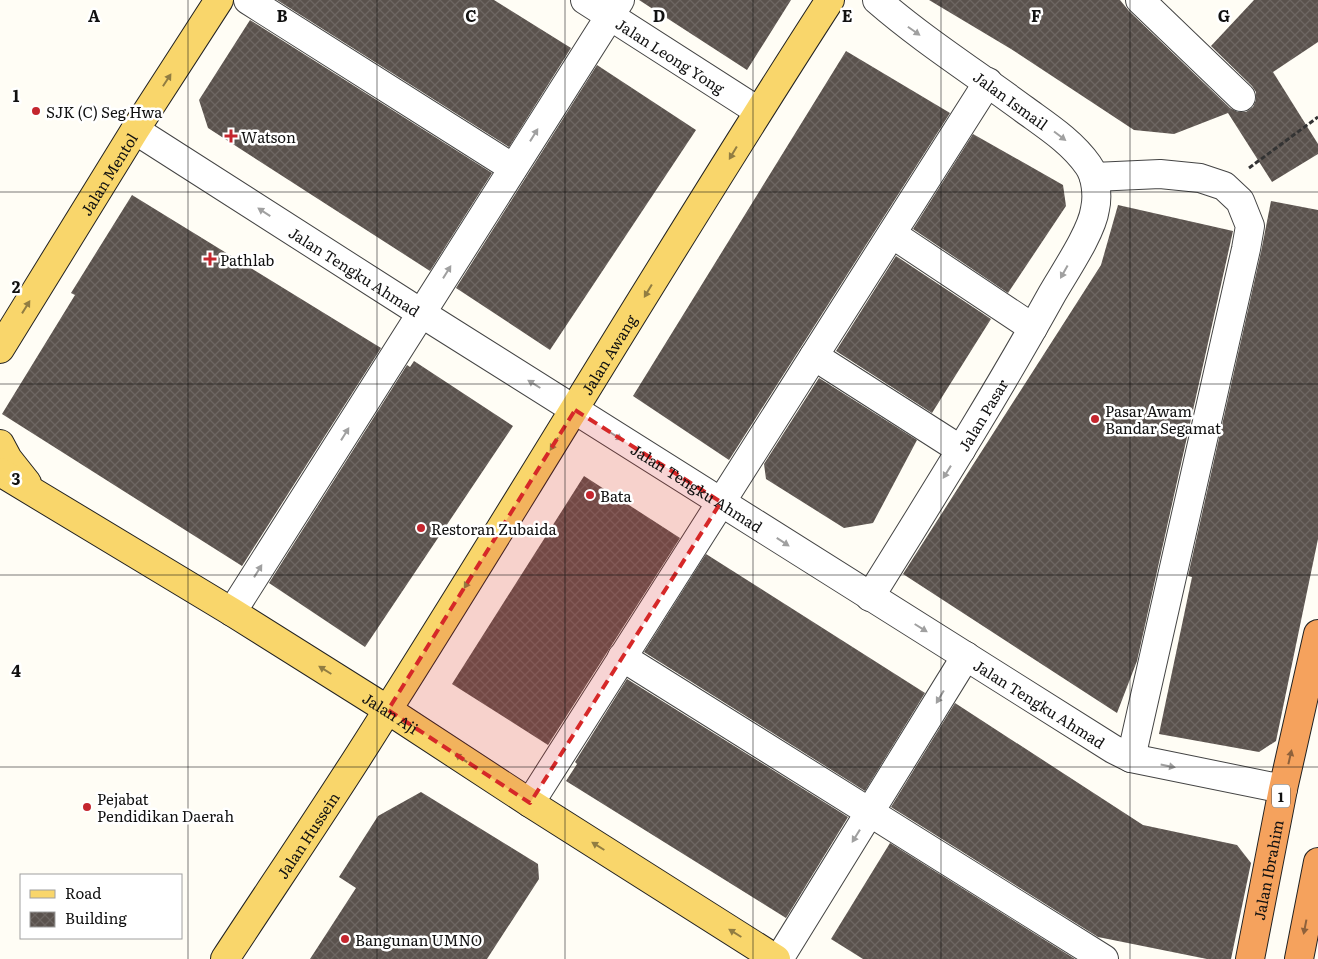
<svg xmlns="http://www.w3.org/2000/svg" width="1318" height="959" font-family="Literata,serif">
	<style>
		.building { fill: url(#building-cross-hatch) }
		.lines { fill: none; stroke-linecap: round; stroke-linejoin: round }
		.minor-casing { stroke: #444; stroke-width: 30 }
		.major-casing { stroke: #222; stroke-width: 30 }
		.highway-casing { stroke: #222; stroke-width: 30 }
		.path { stroke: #333; stroke-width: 3; stroke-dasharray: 5 2.5; stroke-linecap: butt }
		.minor { stroke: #fff; stroke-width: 28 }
		.major { stroke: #f9d66b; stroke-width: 28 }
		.highway { stroke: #f5a25d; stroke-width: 28 }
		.oneway { fill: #a0a0a0 }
		.oneway2 { fill: #917d42 }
		.oneway3 { fill: #8e613b }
		.marked { fill: #d62828; fill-opacity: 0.2; stroke: #d62828; stroke-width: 4; stroke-dasharray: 10 6; stroke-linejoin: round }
		.grid { fill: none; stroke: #111; stroke-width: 1; stroke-opacity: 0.55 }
		.poi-dot { fill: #c4262e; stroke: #fff; stroke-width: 2 }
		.labels { text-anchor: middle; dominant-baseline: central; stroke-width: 5; stroke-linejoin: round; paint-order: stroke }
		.shield { fill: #fff; stroke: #585858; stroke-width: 1 }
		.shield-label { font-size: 14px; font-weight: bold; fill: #111 }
		.street-label { font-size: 15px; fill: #111; stroke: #fff }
		.poi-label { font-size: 15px; fill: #111; stroke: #fff; text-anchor: start }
		.grid-label { font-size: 16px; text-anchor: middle; font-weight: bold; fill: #111; stroke: #fff; stroke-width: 5; stroke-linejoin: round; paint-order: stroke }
	</style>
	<defs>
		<pattern id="building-cross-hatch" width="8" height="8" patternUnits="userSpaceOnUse" patternTransform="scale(1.25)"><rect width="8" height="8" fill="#5a524d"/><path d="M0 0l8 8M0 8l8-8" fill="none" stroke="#6d6662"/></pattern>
	</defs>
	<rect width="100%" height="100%" fill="#fffdf5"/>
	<path class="building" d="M277,0H494L571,48L509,147Z
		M639,0H791L747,70Z
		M929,0H1120L1129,11L1230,108L1238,112H1246L1253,107L1256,100V92L1252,86L1211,46L1254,0H1318V42L1273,72L1318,144V154L1272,182L1228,113L1174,134L1134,130L1011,49Z
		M250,20L492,173L430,271L208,128L199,100Z
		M846,51L950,113L729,460L633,396Z
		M597,65L696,130L550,350L456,288Z
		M973,134L1063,185L1066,206L1008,293L913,229Z
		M132,195L381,348L242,566L2,414L75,295L71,293Z
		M1271,201L1318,210V539L1276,741L1259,752L1159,734L1192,577L1188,576L1261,252Z
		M1118,205L1233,231L1137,661L1117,713L903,574L1101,265Z
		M896,256L991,319L932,413L836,351Z
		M414,361L513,426L365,647L269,583L407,365L410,367Z
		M819,378L917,440L873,523L844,528L766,479L764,464Z
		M584,476L680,538L548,745L452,684Z
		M706,554L925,693L865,791L644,652Z
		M627,679L848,817L786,918L566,781L577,764L575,762Z
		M955,703L1143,825L1237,845L1251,863L1231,959H1207L1098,937L891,807Z
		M421,792L538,864L539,879L487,959H310L356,888L339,877L378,816Z
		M890,843L1075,959H863L831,939Z"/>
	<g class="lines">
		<g class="minor-casing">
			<g id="minor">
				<path d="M248,0L513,168"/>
				<path id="s1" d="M585,0L758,111"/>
				<path d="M1140,0L1241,97"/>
				<path id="s2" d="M135,130L421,313L1113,749L1131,758L1283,789"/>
				<path d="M1094,177L1160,174L1200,178L1224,186L1240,201L1250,226L1246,249L1131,758"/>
				<path d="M892,234L1033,328"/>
				<path d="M814,356L961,450"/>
				<path id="s3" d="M870,597C932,497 995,397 1052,294C1064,273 1092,232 1095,209C1098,196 1096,176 1088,165C1072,142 1047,126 1025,110C975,73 923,40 877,0"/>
				<path d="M232,612L620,0"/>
				<path d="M622,657L1104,959"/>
				<path d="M530,803L988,82"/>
				<path d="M779,959L966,656"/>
			</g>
		</g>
		<g class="major-casing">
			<g id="major">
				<path id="s4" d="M0,349L135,130L219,0"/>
				<path d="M0,444L8,459L27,483"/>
				<path id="s5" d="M0,472L232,612L388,710L530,803L776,959"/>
				<path id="s6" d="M225,959C280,875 337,792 390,706C538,472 679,233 830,0"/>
			</g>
		</g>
		<g class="highway-casing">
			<g id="highway">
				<path id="s7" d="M1250,959L1283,789L1318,634"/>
				<path d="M1299,959L1318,862"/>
			</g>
		</g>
		<path class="path" d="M1249,168L1318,117"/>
		<use href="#minor" class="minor"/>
		<use href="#major" class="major"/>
		<use href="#highway" class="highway"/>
	</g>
	<defs><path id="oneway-solid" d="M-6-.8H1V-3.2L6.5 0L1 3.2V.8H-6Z" transform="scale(1.25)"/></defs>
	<g class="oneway">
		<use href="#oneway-solid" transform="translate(914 31) rotate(35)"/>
		<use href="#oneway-solid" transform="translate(534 135) rotate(-58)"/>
		<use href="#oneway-solid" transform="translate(1060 136) rotate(37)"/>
		<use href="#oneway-solid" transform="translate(264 212) rotate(-147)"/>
		<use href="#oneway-solid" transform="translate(447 272) rotate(-58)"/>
		<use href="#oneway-solid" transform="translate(1064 272) rotate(119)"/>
		<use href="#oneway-solid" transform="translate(534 384) rotate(-148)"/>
		<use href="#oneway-solid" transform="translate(345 434) rotate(-58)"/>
		<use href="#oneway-solid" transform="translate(616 436) rotate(32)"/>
		<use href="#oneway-solid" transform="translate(947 472) rotate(122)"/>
		<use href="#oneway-solid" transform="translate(783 542) rotate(33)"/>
		<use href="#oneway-solid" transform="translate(258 571) rotate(-58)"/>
		<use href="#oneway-solid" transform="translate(921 628) rotate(32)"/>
		<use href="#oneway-solid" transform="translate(940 697) rotate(121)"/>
		<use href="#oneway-solid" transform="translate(1168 766) rotate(11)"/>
		<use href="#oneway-solid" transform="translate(856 836) rotate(122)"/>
	</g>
	<g class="oneway2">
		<use href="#oneway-solid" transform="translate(167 80) rotate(-57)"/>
		<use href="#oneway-solid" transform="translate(733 153) rotate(121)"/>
		<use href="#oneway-solid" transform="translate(648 291) rotate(121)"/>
		<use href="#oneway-solid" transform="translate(26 307) rotate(-58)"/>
		<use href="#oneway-solid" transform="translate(554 444) rotate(122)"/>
		<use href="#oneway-solid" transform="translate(468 582) rotate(122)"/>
		<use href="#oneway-solid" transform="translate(325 670) rotate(-148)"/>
		<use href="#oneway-solid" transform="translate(461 758) rotate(-146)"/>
		<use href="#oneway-solid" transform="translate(598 846) rotate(-148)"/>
		<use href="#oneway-solid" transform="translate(735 933) rotate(-148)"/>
	</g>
	<g class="oneway3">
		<use href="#oneway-solid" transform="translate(1290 757) rotate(-77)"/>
		<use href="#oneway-solid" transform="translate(1305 927) rotate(101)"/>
	</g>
	<path class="marked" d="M575,410L721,502L530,803L388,710Z"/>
	<path class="grid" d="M188,0V959M377,0V959M565,0V959M753,0V959M941,0V959M1130,0V959M0,192H1318M0,384H1318M0,575H1318M0,767H1318"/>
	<g class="poi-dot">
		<circle cx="36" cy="111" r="5"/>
		<path d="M228.5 128.5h5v5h5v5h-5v5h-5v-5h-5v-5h5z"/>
		<path d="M207.5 251.5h5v5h5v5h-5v5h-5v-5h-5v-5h5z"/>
		<circle cx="1095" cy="419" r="5"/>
		<circle cx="590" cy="495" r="5"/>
		<circle cx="421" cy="528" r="5"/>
		<circle cx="87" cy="807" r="5"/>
		<circle cx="345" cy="939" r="5"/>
	</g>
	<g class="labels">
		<rect class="shield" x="1272" y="784.5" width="18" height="23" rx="4"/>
		<g class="shield-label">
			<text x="1281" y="796">1</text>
		</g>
		<g class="street-label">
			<text stroke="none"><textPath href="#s1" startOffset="102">Jalan Leong Yong</textPath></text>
			<text transform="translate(1011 100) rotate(36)">Jalan Ismail</text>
			<text stroke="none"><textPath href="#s4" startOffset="206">Jalan Mentol</textPath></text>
			<text stroke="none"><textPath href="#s2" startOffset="261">Jalan Tengku Ahmad</textPath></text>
			<text stroke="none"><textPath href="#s6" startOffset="716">Jalan Awang</textPath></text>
			<text stroke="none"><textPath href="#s3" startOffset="214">Jalan Pasar</textPath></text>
			<text stroke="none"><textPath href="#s2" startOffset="666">Jalan Tengku Ahmad</textPath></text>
			<text stroke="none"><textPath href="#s2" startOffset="1071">Jalan Tengku Ahmad</textPath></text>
			<text stroke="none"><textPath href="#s5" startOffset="459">Jalan Aji</textPath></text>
			<text stroke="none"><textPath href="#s6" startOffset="149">Jalan Hussein</textPath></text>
			<text stroke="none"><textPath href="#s7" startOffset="91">Jalan Ibrahim</textPath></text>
		</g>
		<g class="poi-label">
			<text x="46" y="111">SJK (C) Seg Hwa</text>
			<text x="241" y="136">Watson</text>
			<text x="220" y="259">Pathlab</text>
			<text x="1105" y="410">Pasar Awam<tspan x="1105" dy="17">Bandar Segamat</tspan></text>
			<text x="600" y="495">Bata</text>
			<text x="431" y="528">Restoran Zubaida</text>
			<text x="97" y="798">Pejabat<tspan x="97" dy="17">Pendidikan Daerah</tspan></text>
			<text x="355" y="939">Bangunan UMNO</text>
		</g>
	</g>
	<g class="grid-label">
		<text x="94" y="22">A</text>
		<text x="282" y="22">B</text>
		<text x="471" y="22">C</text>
		<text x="659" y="22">D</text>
		<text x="847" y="22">E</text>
		<text x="1036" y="22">F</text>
		<text x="1224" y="22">G</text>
		<text x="16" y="102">1</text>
		<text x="16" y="293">2</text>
		<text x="16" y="485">3</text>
		<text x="16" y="677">4</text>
	</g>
	<rect x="20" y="874" width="162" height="65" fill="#ffffff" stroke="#a0a0a0"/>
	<rect x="30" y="890" width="25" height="8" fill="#f9d66b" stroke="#a0a0a0"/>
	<text x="65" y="899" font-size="15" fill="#111111">Road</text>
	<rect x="30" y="912" width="25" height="15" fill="url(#building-cross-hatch)" stroke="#a0a0a0"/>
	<text x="65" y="924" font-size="15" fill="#111111">Building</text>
</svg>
